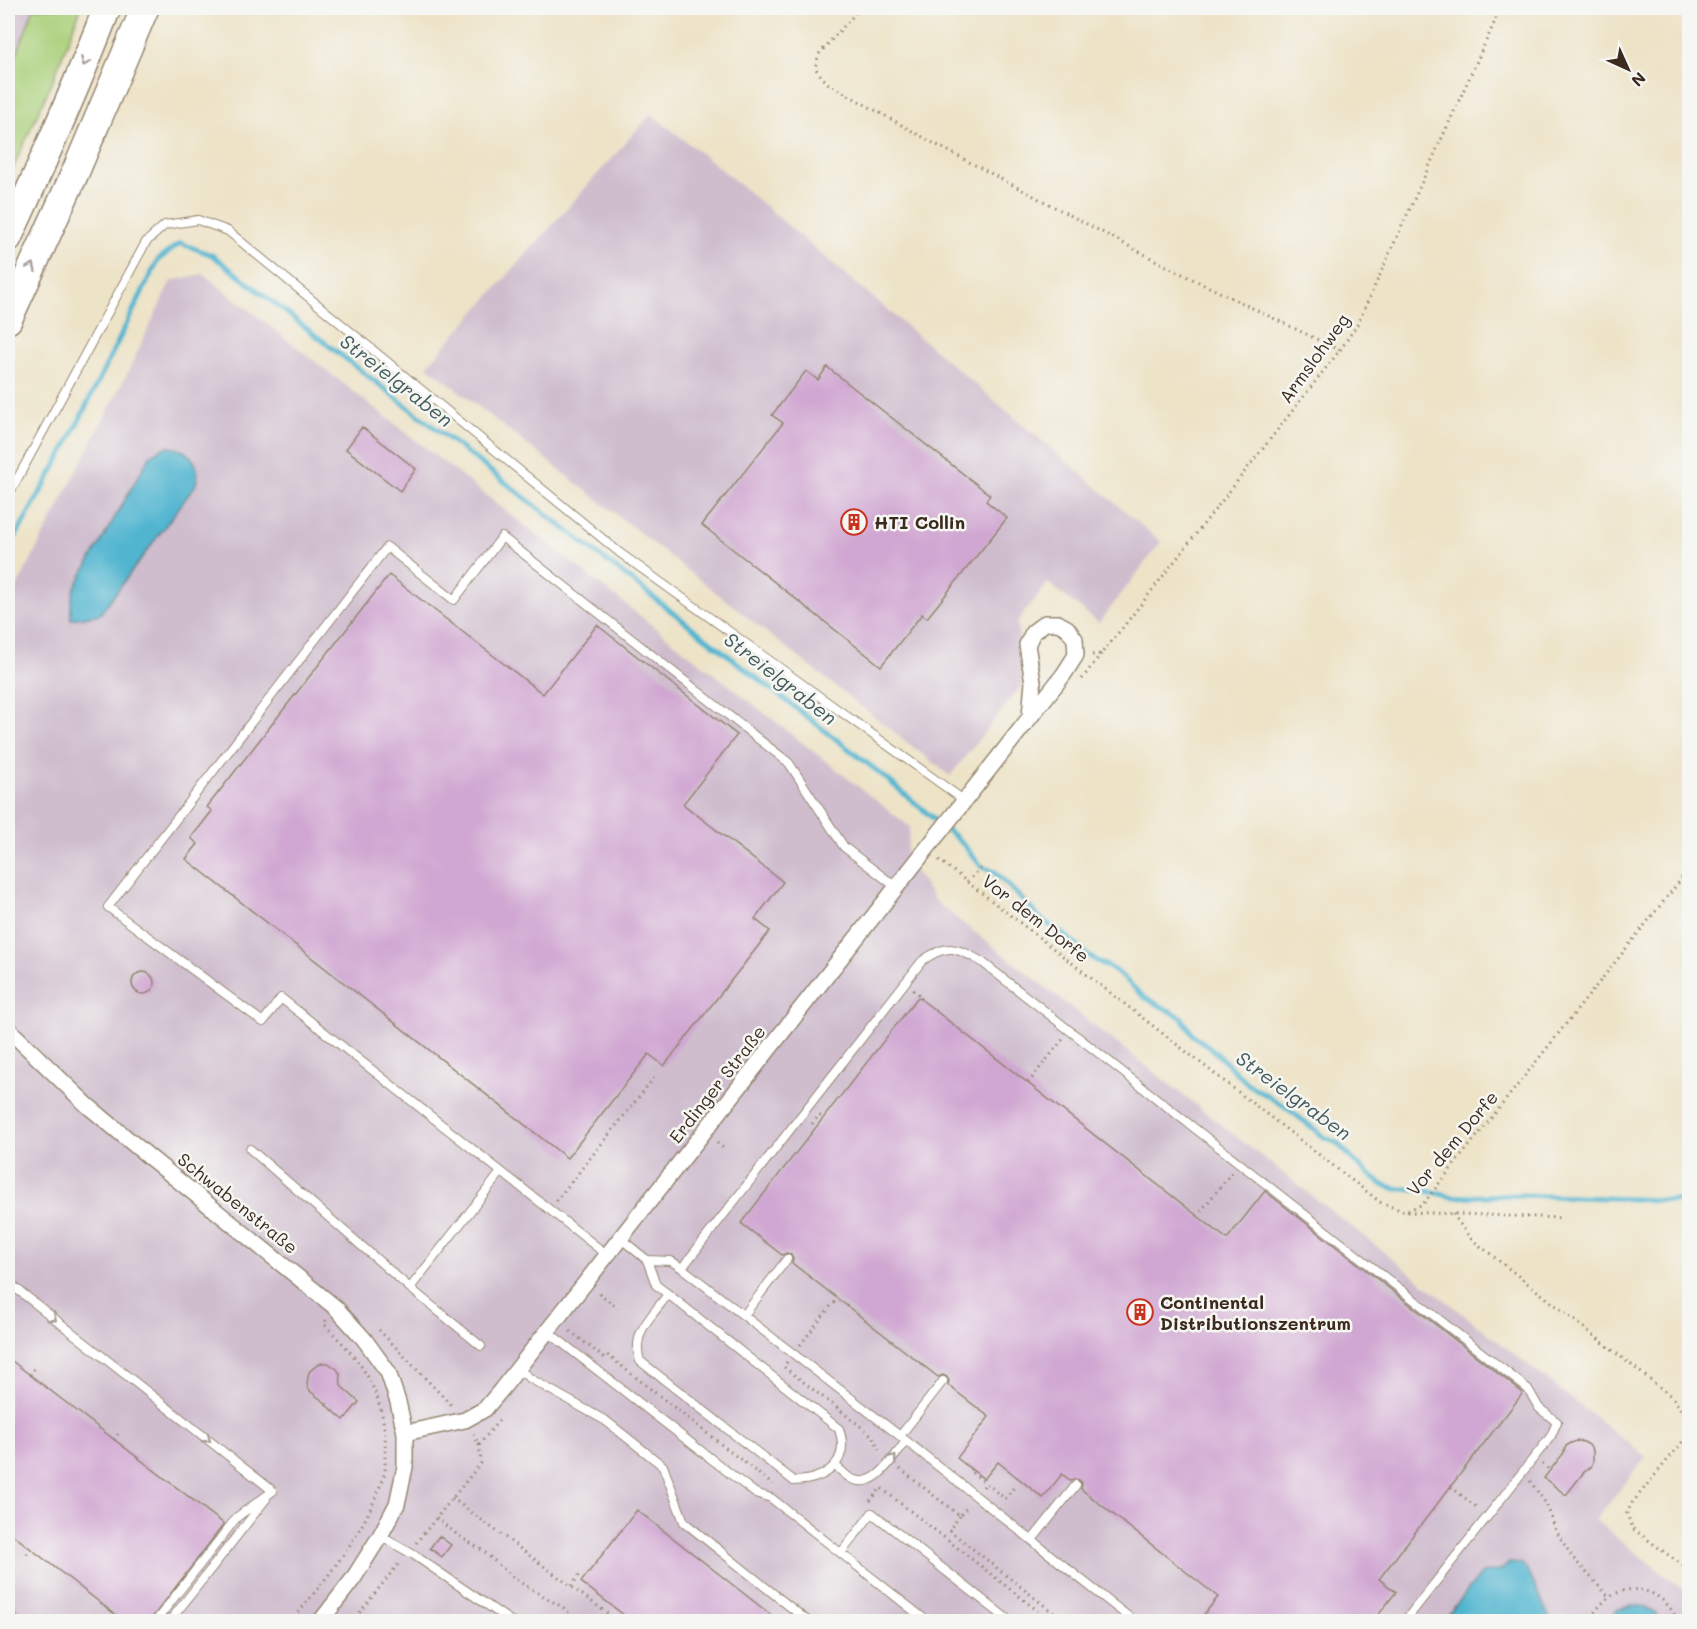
<svg xmlns="http://www.w3.org/2000/svg" width="1697" height="1629" font-family="Mali,sans-serif">
	<style>
		.industrial { fill: #cfbdce }
		.green { fill: #aad07a; stroke: #727d4c; stroke-width: 1.5 }
		.water { fill: #51b5d0; stroke: #467077; stroke-width: 1.5 }
		.lines { fill: none; stroke-linecap: round; stroke-linejoin: round }
		.stream { stroke: #51b5d0; stroke-width: 5 }
		.building { fill: #d0a7d2 }
		.service-casing { stroke: #948672; stroke-width: 10 }
		.minor-casing { stroke: #948672; stroke-width: 18 }
		.motorway-casing { stroke: #948672; stroke-width: 30 }
		.path { stroke: #948672; stroke-width: 3; stroke-dasharray: 1.5 4.5; stroke-linecap: butt }
		.service { stroke: #fff; stroke-width: 8 }
		.minor { stroke: #fff; stroke-width: 15 }
		.motorway { stroke: #fff; stroke-width: 27 }
		.oneway { stroke: #a79f9a }
		.labels { text-anchor: middle; dominant-baseline: central; stroke-width: 5; stroke-linejoin: round; paint-order: stroke }
		.street-label { font-size: 18px; fill: #3b2a1e; stroke: #f6f6f2 }
		.poi-label { font-size: 18px; font-weight: bold; fill: #3b2a1e; stroke: #f6f6f2; text-anchor: start }
		.water-label { font-size: 20px; font-style: italic; fill: #435b5c; stroke: #f6f6f2 }
	</style>
	<rect width="100%" height="100%" fill="#f6f6f2"/>
	<filter id="ink" filterUnits="userSpaceOnUse"><feTurbulence type="fractalNoise" baseFrequency=".0167" numOctaves="2"/><feDisplacementMap in="SourceGraphic" scale="12" xChannelSelector="R" yChannelSelector="G"/><feConvolveMatrix kernelMatrix="1 2 1 2 8 2 1 2 1" color-interpolation-filters="sRGB"/></filter>
	<filter id="wash" filterUnits="userSpaceOnUse"><feTurbulence type="fractalNoise" baseFrequency=".008" numOctaves="4" result="noise"/><feDisplacementMap in="SourceGraphic" scale="24" xChannelSelector="R" yChannelSelector="G"/><feGaussianBlur stdDeviation="1.35" result="paint"/><feColorMatrix in="noise" values="0 0 0 0 0 0 0 0 0 0 0 0 0 0 0 0 0 1.4 0 .05"/><feComposite in="paint" operator="in"/></filter>
	<g filter="url(#wash)">
		<rect width="100%" height="100%" fill="#ede3c7"/>
		<path class="industrial" d="M8,8H34L8,78Z
			M651,114L726,173L1161,542L1099,623L1048,583L1017,622L1025,681L950,776L427,366Z
			M203,274L910,827L906,858L936,902L1646,1457L1595,1520L1690,1595L1689,1622H8V604L126,376L171,281Z"/>
		<path class="green" d="M34,8H81L53,80L8,179V78Z"/>
		<path class="water" d="M170,447C192,450 202,466 195,486L100,614L71,619V603L74,589L150,456L163,448Z
			M1509,1563L1520,1564L1527,1569L1551,1621H1443L1482,1573L1500,1571Z
			M1632,1605C1645,1606 1654,1610 1661,1621H1606L1617,1610Z"/>
		<g class="lines">
			<path class="stream" d="M8,550L66,447L158,260L180,243L212,255L881,774L961,842L982,867L995,872L1042,920L1066,936L1088,956L1116,971L1144,997L1181,1017L1193,1035L1212,1049L1248,1084L1286,1107L1324,1137L1337,1143L1357,1164L1381,1184L1397,1189H1418L1453,1197L1521,1195L1690,1201"/>
		</g>
		<g id="blocks">
			<path class="building" d="M827,367L990,495L986,501L1007,518L927,618L922,614L881,666L702,525L783,423L772,415L806,371L818,380Z
				M362,427L416,469L400,491L346,449Z
				M389,575L543,694L597,625L737,735L683,804L783,882L755,919L770,931L718,997L664,1066L649,1054L567,1158L186,859L198,844L191,838L212,811L207,807Z
				M132 983a11 11 0 1 1 22 0a11 11 0 1 1-22 0Z
				M918,997L1227,1239L1265,1191L1523,1393L1379,1579L1396,1592L1373,1622H1198L1218,1597L1081,1489L1082,1483L1079,1480L1074,1479L1071,1481L1062,1474L1043,1498L998,1462L984,1479L957,1458L989,1417L948,1385L949,1381L947,1377L943,1375L938,1377L792,1263L793,1259L791,1255L787,1253L782,1255L741,1223Z
				M8,1358L224,1524L149,1622H125L8,1531Z
				M322,1363H328L337,1369L340,1374L341,1386L359,1402L344,1420L326,1405L327,1404L311,1392L308,1388L307,1383L309,1372L317,1365Z
				M1577,1441L1584,1442L1589,1445L1593,1450V1462L1591,1467L1584,1472L1566,1495L1544,1478L1563,1454L1566,1446L1571,1443Z
				M637,1510L733,1585L780,1622H633L581,1582Z
				M439,1536L451,1545L442,1557L430,1548Z"/>
		</g>
	</g>
	<g filter="url(#ink)">
		<use href="#blocks" fill-opacity="0" stroke="#948672" stroke-width="1.5"/>
		<g class="lines">
			<g class="service-casing">
				<path id="service" d="M8,496L146,242L165,225L198,220L228,231L620,553L965,801
					M250,1149L410,1288L481,1346
					M620,1238L647,1260L656,1285L668,1294L839,1429C851,1463 825,1480 794,1481L640,1361C631,1332 652,1317 668,1294
					M607,1255L281,998L263,1022L108,907L387,547L454,600L502,537L789,763L844,847L896,887
					M647,1260L671,1261L682,1268L900,1436L1135,1622
					M682,1268L922,961C947,943 956,947 982,962L1528,1389L1539,1408L1557,1422L1551,1436L1404,1622
					M8,1282L273,1491
					M410,1288L501,1172
					M744,1315L787,1259
					M547,1331L755,1493L771,1498L928,1622
					M518,1369L531,1379L606,1421L663,1466L684,1522L809,1622
					M900,1436L943,1381
					M835,1466C840,1469 845,1475 850,1478C875,1492 893,1457 906,1441
					M380,1536L414,1555L512,1622
					M1032,1540L1076,1485
					M841,1553L872,1513L1011,1622
					M8,1606L15,1622
					M155,1622L237,1517L273,1491
					M169,1622L266,1499"/>
			</g>
			<g class="minor-casing">
				<path id="minor" d="M8,1029L87,1105L148,1156L336,1308L364,1339L388,1372L398,1402L405,1433V1467L397,1504L380,1536L353,1579L320,1622
					M405,1433L465,1420L485,1409L501,1390L1064,674L1076,655L1075,639L1067,628L1058,623H1045L1033,632L1027,645L1033,682L1030,716"/>
			</g>
			<g class="motorway-casing">
				<path id="motorway" d="M8,238C43,162 77,86 107,8
					M8,320L75,173L145,8"/>
			</g>
			<path class="path" d="M860,8L819,54L815,68L827,83L935,144L1174,270L1339,350
				M1092,655L1101,654L1124,626L1340,350L1357,325L1501,8
				M1082,679L1101,654
				M939,860L1380,1202L1405,1212L1423,1204L1690,868
				M967,882L982,867
				M913,990L922,997L921,999
				M1028,1083L1063,1039
				M812,1124L819,1115L823,1118
				M717,1143L726,1150
				M556,1201L654,1078
				M1407,1212L1562,1218
				M1453,1214L1470,1238L1672,1397C1684,1413 1689,1419 1684,1440L1632,1503L1627,1513L1632,1528L1690,1571
				M1197,1216L1232,1172
				M599,1293L618,1308
				M379,1330L453,1407
				M570,1331L603,1357L606,1354L773,1485
				M800,1345L833,1303L840,1301
				M787,1362L784,1367L873,1436L881,1453
				M30,1375L34,1369
				M114,1440L118,1434
				M479,1445L499,1420
				M1542,1464L1550,1470
				M900,1469L960,1516L968,1506
				M971,1469L969,1470L986,1483
				M1530,1481L1547,1505L1556,1531L1564,1544L1573,1558L1609,1597
				M983,1487L986,1483L1005,1499L1014,1487
				M1451,1487L1479,1509
				M452,1498L619,1622
				M870,1501L881,1488L1038,1611
				M960,1516L949,1530L1065,1622
				M436,1518L459,1536L482,1550L516,1580L564,1608L579,1622
				M416,1543L481,1463L479,1445L473,1434
				M27,1554L31,1549
				M571,1586L581,1573
				M291,1622C323,1582 357,1543 376,1496C378,1489 383,1482 384,1475C386,1469 385,1462 385,1456C387,1426 380,1395 363,1369C352,1352 337,1338 324,1324L326,1320
				M352,1622L400,1562
				M1587,1622C1595,1612 1602,1601 1613,1595C1637,1581 1669,1595 1677,1622"/>
			<use href="#service" class="service"/>
			<use href="#minor" class="minor"/>
			<use href="#motorway" class="motorway"/>
		</g>
		<defs><path id="oneway-chevron" d="M-2-3.5L2.5 0L-2 3.5" fill="none" stroke-width="1.6" stroke-linecap="round" stroke-linejoin="round" transform="scale(1.5)"/></defs>
		<g class="oneway">
			<use href="#oneway-chevron" transform="translate(85 62) rotate(113)"/>
			<use href="#oneway-chevron" transform="translate(32 267) rotate(-65)"/>
			<use href="#oneway-chevron" transform="translate(53 1318) rotate(38)"/>
			<use href="#oneway-chevron" transform="translate(207 1439) rotate(38)"/>
			<use href="#oneway-chevron" transform="translate(893 1458) rotate(-51)"/>
		</g>
	</g>
	<defs>
		<g id="building-ring" transform="scale(1.35)"><circle r="9.5" fill="#f6f6f2" stroke="#c8321e" stroke-width="1.5"/><path d="M-4-6H4V6H1V3H-1V6H-4ZM-2.5-4.3h1.7v1.8h-1.7ZM.8-4.3h1.7v1.8H.8ZM-2.5-1h1.7V.8h-1.7ZM.8-1h1.7V.8H.8Z" fill="#c8321e"/></g>
	</defs>
	<g fill-rule="evenodd">
		<use href="#building-ring" x="854" y="522"/>
		<use href="#building-ring" x="1140" y="1312"/>
	</g>
	<g class="labels">
		<g class="street-label">
			<text transform="translate(1314 358) rotate(-54)">Armslohweg</text>
			<text transform="translate(1036 918) rotate(38)">Vor dem Dorfe</text>
			<text transform="translate(717 1084) rotate(-52)">Erdinger Straße</text>
			<text transform="translate(1452 1143) rotate(-50)">Vor dem Dorfe</text>
			<text transform="translate(238 1203) rotate(39)">Schwabenstraße</text>
		</g>
		<g class="poi-label">
			<text x="874" y="522">HTI Collin</text>
			<text x="1160" y="1302">Continental<tspan x="1160" dy="21">Distributionszentrum</tspan></text>
		</g>
		<g class="water-label">
			<text transform="translate(397 380) rotate(38)">Streielgraben</text>
			<text transform="translate(781 678) rotate(38)">Streielgraben</text>
			<text transform="translate(1294 1095) rotate(36)">Streielgraben</text>
		</g>
	</g>
	<rect width="1697" height="1629" fill="none" stroke="#f6f6f2" stroke-width="30"/>
	<g transform="translate(1628 69) rotate(135)" stroke="#f6f6f2" stroke-width="4.5" paint-order="stroke">
	<path d="M0-4.5L10 22L0 15L-10 22Z" fill="#3b2a1e"/>
	<text y="-9" font-size="16" font-weight="bold" text-anchor="middle" fill="#3b2a1e">N</text>
	</g>
</svg>
